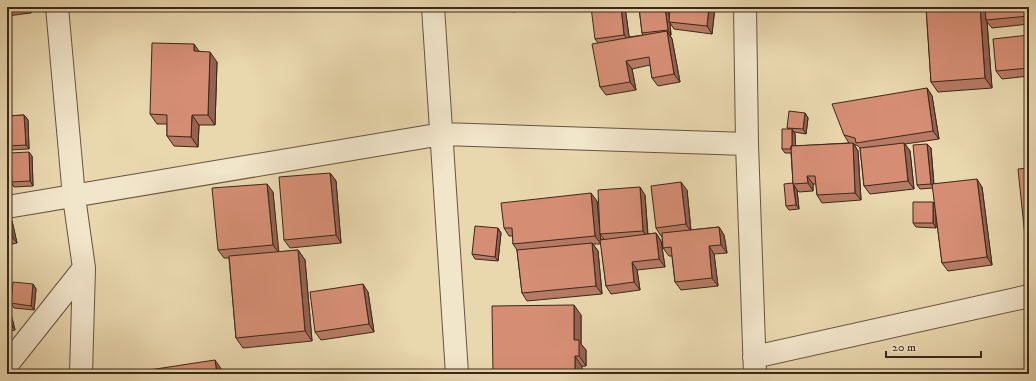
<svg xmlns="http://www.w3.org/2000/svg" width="1036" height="381" font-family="'IM FELL DW Pica',serif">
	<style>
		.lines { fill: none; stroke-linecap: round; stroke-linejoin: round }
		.street-casing { stroke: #66543f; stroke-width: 24 }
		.street { stroke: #f1e5ca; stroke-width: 22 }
		.wall { fill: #b77a64; stroke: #3a281a }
		.shaded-wall { fill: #956351; stroke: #3a281a }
		.building { fill: #d58e74; stroke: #3a281a }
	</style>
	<rect width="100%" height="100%" fill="#e9d7ae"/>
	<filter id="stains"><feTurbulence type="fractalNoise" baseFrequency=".005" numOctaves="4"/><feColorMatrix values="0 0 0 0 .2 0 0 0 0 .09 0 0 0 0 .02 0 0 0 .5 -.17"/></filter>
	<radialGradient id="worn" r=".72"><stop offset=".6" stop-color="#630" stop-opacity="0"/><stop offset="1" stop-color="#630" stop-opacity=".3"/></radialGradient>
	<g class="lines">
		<g class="street-casing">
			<path id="street" d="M57,7L74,197L84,268L81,374
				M433,7L457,374
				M745,7L747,144L755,374
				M7,207L442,134L747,144
				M754,357L1029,296
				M7,365L84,268"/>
		</g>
		<use href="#street" class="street"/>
	</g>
	<path class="wall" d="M7,7H30L31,13L7,16Z
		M509,7H549L513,12Z
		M625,7L629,37L643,35L642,33L639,7H668L669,17L670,7H715L712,34L674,29L670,23L671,35H670L672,39L680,82L658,86L652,78L650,65L632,69L636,90L606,95L600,87L598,43L595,39Z
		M926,7H1029V24L992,28L987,22L992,88L938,92L931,82Z
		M1029,35V76L1002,79L996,71Z
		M199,51L217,62L215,125H199L198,147L174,146L167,136V124H157L150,114Z
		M927,88L932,96L939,139L905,144L910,151L914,189L870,194L864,186L860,148L858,146L854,144L858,151L861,200L822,203L817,195L816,184H813V191L799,192L797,190L799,209L789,210L786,206L793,183L791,153H785L782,149L789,129L787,128L805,113L808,118L806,134L794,132L795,134V146L849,143L844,135Z
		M24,115L28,120L29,149L9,150L7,148V116Z
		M931,148L934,184L982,187L992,265L948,271L942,263L936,215V228L916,227L913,223L935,205L933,188L920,189L917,185Z
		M32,156L33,186L14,187L11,182Z
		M330,173L336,181L341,243L290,248L284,240Z
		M687,190L691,230L719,227L724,235L727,253L714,254L718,286L681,290L675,282L672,256H669L663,248L662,236H661L656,228Z
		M273,192L278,252L298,250L305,260L312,341L243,348L236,338L229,258H224L218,250Z
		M645,195L648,234L656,233L661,241L665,267L637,270L640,290L611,294L606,286L601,244H593L598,251L602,294L527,301L522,293L517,250L513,244V236H509L504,228L597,201L601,239H604L600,234Z
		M7,217L12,221L17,243L7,245Z
		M498,228L501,233L498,261L475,259L472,254Z
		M33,284L36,289L34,310L14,308L11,303Z
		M368,292L374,332L321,340L315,332Z
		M7,309H8L11,314L15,330L7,332Z
		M581,315V344L586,350V366L493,374Z"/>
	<path class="shaded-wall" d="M27,7H30L31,13Z
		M621,7H625L630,43L624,35Z
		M665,7H668L670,22H669L670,23L671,35L668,30Z
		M709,7H715L712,34L707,26Z
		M980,7H986V20L987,22L992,88L985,78Z
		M667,31L672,39L680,82L674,74Z
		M194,44L201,54L194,51Z
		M210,52L217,62L215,125L208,115Z
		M626,61L632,69L636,90L630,82Z
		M927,88L932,96L939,139L933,131Z
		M805,113L808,118L806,134L803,129Z
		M24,115L28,120L29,149L26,145Z
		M192,115L199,125L198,147L191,137Z
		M792,129L795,134L796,153L792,149Z
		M853,143L858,151L861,200L855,193Z
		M904,143L910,151L914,189L908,181Z
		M927,144L931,148L934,188L931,184Z
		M29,152L32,156L33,186L30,181Z
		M330,173L336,181L341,243L336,235Z
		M807,176L813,184V191L808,183Z
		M977,179L982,187L992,265L987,257Z
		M7,182L9,193L7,191Z
		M681,182L687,190L691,232L686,224Z
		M267,184L273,192L279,253L273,245Z
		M794,185L797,190L799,209L796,205Z
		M640,187L645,195L648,239L643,231Z
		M591,193L597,201L601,244L595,236Z
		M933,202L936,207V228L933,223Z
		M9,217L12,221L17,243L13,238Z
		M719,227L724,235L727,253L721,245Z
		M498,228L501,233L498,261L495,257Z
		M656,233L661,241L665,267L659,259Z
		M592,243L598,251L602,294L596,286Z
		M709,246L714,254L718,286L712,278Z
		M298,250L305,260L312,341L305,331Z
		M632,262L637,270L640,290L634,282Z
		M33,284L36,289L34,310L31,306Z
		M363,284L368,292L374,332L369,324Z
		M574,305L581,315V344L586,350V366L579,356L574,340Z
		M8,309L11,314L15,330L12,326Z
		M575,356L582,366V374H575Z
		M215,360L222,370V374H217Z"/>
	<path class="building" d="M591,7H621L624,35L595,39Z
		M639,7H665L668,30L642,33Z
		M670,7H709L707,26L669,22Z
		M926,7H980L985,78L931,82Z
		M985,7H1029V16L986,20Z
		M667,31L674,74L652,78L649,57L626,61L630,82L600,87L592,44Z
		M1029,35V68L996,71L993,39Z
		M152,43L194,44V51L210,52L208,115H192L191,137L167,136V115L150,114Z
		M927,88L933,131L856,143L855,138L844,135L832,104Z
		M789,111L805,113L803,129L787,128Z
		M24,115L26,145L7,146V116Z
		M782,129H792V146H791V149H782Z
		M853,143L855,193L817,195L815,176H807L808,183L793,184L791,146Z
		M904,143L908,181L864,186L860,148Z
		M927,144L931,184L917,185L913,145Z
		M29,152L30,181L11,182L10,153Z
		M1029,168V255L1027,256L1018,169Z
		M330,173L336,235L284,240L279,177Z
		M977,179L987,257L942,263L932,184Z
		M681,182L686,224L656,228L651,186Z
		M793,183L796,205L786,206L784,184Z
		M267,184L273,245L218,250L212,188Z
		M640,187L643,231L600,234L598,190Z
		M591,193L595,236L513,244L512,228H504L501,203Z
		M913,202H933V223H913Z
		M7,217H9L13,238L7,239Z
		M475,226L498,228L495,257L472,254Z
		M719,227L721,245L709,246L712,278L675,282L671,247L663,248L662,233Z
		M656,233L659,259L632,262L634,282L606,286L600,240Z
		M592,243L596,286L522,293L517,250Z
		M298,250L305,331L236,338L229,256Z
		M13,282L33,284L31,306L11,303Z
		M363,284L369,324L315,332L310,292Z
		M574,305V340H579V356H575V374H493L492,306Z
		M7,309H8L12,326L7,327Z
		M215,360L217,374H123Z
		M713,370L714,374H694Z"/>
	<rect width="1036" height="381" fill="none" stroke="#e9d7ae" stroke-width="24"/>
	<rect x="8" y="8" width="1020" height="365" fill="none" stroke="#3a281a" stroke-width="2"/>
	<rect x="12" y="12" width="1012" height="357" fill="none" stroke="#3a281a"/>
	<path d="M886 351v6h95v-6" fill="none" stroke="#3a281a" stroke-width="2"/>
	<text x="892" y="351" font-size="12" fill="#3a281a" stroke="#f1e5ca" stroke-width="3" paint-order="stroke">20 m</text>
	<rect width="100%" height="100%" filter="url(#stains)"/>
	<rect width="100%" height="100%" fill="url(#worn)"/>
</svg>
